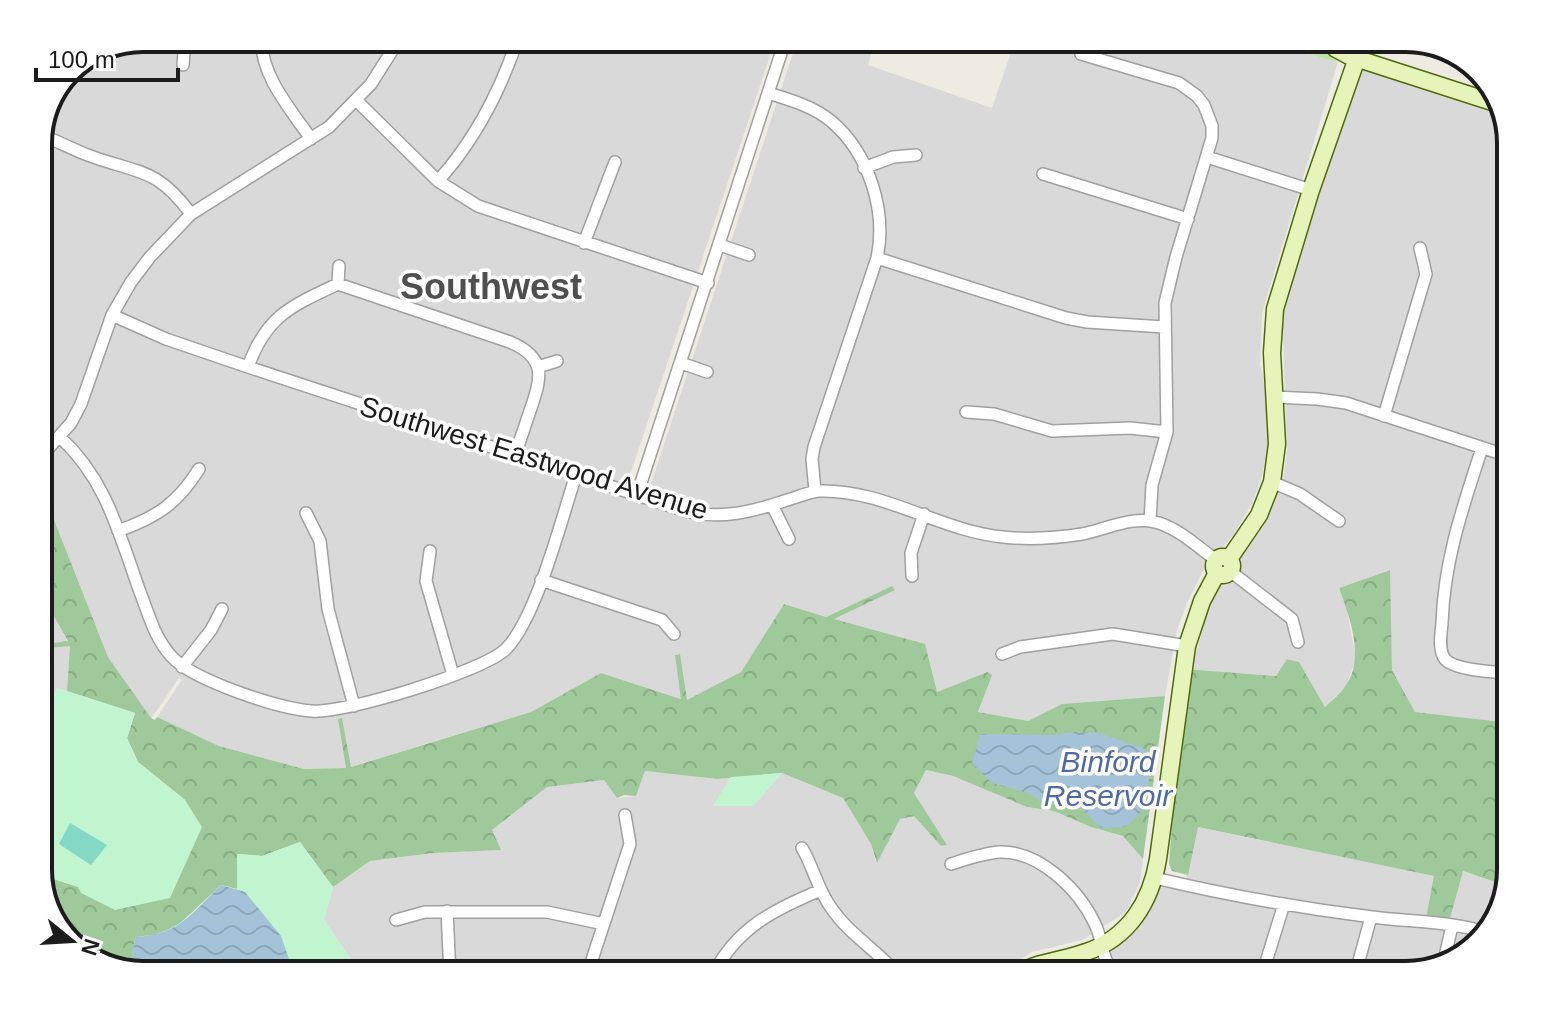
<svg xmlns="http://www.w3.org/2000/svg" width="1549" height="1013" font-family="Helvetica,sans-serif">
	<style>
		.residential { fill: #dad9d9 }
		.grass { fill: #bde4ab }
		.forest { fill: url(#forest-crowns) }
		.park { fill: #c1f5cf }
		.pitch { fill: #85d7c6 }
		.water { fill: url(#water-waves) }
		.lines { fill: none; stroke-linecap: round; stroke-linejoin: round }
		.street-casing { stroke: #a0a0a0; stroke-width: 14 }
		.secondary-casing { stroke: #4f6a0c; stroke-width: 19 }
		.street { stroke: #fff; stroke-width: 11 }
		.secondary { stroke: #e6f4b9; stroke-width: 16 }
		.labels { text-anchor: middle; dominant-baseline: central; stroke-width: 7; stroke-linejoin: round; paint-order: stroke }
		.street-label { font-size: 28px; fill: #1c1c1c; stroke: #fff }
		.water-label { font-size: 30px; font-style: italic; fill: #506ba4; stroke: #fff }
		.district-label { font-size: 36px; font-weight: bold; fill: #4f4f4f; stroke: #fff }
		.rim { fill: none; stroke: #1c1c1c; stroke-width: 4 }
	</style>
	<defs>
		<pattern id="forest-crowns" width="20" height="18" patternUnits="userSpaceOnUse" patternTransform="scale(2)"><rect width="20" height="18" fill="#9fc99a"/><path d="M2 6a3 3 0 1 1 6 0M12 15a3 3 0 1 1 6 0" fill="none" stroke="#88ac84"/></pattern>
		<pattern id="water-waves" width="16" height="10" patternUnits="userSpaceOnUse" patternTransform="scale(2)"><rect width="16" height="10" fill="#a5c3d8"/><path d="M0 5q4-4 8 0t8 0" fill="none" stroke="#8da7b9"/></pattern>
	</defs>
	<rect width="100%" height="100%" fill="#edebe2"/>
	<path class="residential" d="M143,38H776L629,478L650,487L798,38H876L868,65L992,108L1016,38H1245L1338,62L1262,313L1260,364L1269,407L1270,430L1268,450L1261,479L1252,504L1233,535L1203,571L1187,603L1177,630L1165,696L1062,704L1028,721L977,712L991,675L986,672L937,692L833,619L894,590L892,586L826,617L784,604L741,672L686,701L679,654L675,655L682,699L601,673L531,712L350,767L342,719H339L346,768L304,769L219,746L157,717L182,680L179,678L151,719L108,657L38,479V136L69,68Z
		M1360,69L1505,117L1511,137V723L1415,712L1392,670L1389,570L1339,588L1347,610L1356,659L1346,686L1325,707L1299,662L1288,659L1276,676L1184,669L1198,647L1207,612L1219,588L1264,526L1284,475L1287,449L1282,312Z
		M38,589L68,642L38,645Z
		M70,646L67,691L57,688L38,737V649Z
		M926,770L953,776L1027,807L1054,811L1091,827L1123,836L1143,859L1140,882L1126,912L1082,940L1032,952L996,975H353L360,973L324,920L333,887L370,861L433,853L500,850L491,831L547,787L604,780L617,798L636,796L645,771L716,779L731,777L714,805L753,806L782,773L843,798L871,844L876,862L900,819L914,815L941,846L946,845L914,793Z
		M1197,827L1435,876L1425,923L1449,921L1462,871L1498,883L1479,937L1482,939L1458,961L1407,975H1034L1045,969L1113,948L1146,916L1159,887L1183,890Z"/>
	<path class="grass" d="M1245,38H1312L1319,48L1338,62Z"/>
	<path class="forest" d="M38,479L108,657L151,718L155,720L157,717L219,746L304,769L346,768L338,719L342,718L351,767L531,712L601,673L681,699L675,655L680,654L687,700L741,672L784,604L826,617L892,586L895,590L834,619L925,644L937,692L987,672L992,675L978,712L1028,721L1062,704L1165,696L1143,859L1123,836L1091,827L1054,811L1027,807L953,776L926,770L914,793L947,845L941,846L914,816L900,819L877,863L871,844L843,798L782,773L717,779L645,771L636,796L624,795L617,798L604,780L547,787L492,830L501,850L433,853L370,861L333,887L300,842L262,856L238,854L237,889L221,885L175,928L159,935L141,972L150,975L85,958L52,922L38,874L79,887L185,800L138,762L127,738L135,713L67,691L70,646L38,649V645L68,641L38,589Z
		M1390,570L1392,670L1415,712L1511,723V871L1495,924L1486,920L1498,883L1463,871L1449,922L1425,923L1434,876L1198,827L1188,875L1172,871L1169,864L1184,669L1276,676L1287,659L1299,662L1325,707C1331,701 1339,695 1344,688C1366,660 1350,618 1339,588Z"/>
	<path class="park" d="M57,688L135,713L127,738L138,762L185,800L202,827L170,898L115,910L81,893L78,887L38,874V738Z
		M782,773L753,806H713L731,777Z
		M300,842L333,887L324,920L360,973L353,975H150C131,969 130,954 136,937C179,934 191,913 221,885L237,889V854L262,856Z"/>
	<path class="pitch" d="M70,823L107,845L91,865L59,844Z"/>
	<path class="water" d="M1073,732L1099,733L1145,749C1154,766 1148,797 1139,814C1135,819 1129,823 1124,827L1101,828L1082,809L1042,802L1028,793L992,783L972,763L980,734L1056,735Z
		M221,885L245,892L281,936L289,959L283,974L150,975C131,969 130,954 136,937C180,934 191,914 221,885Z"/>
	<g class="lines">
		<g class="street-casing">
			<path id="street" d="M179,38L261,41
				M262,38C259,74 292,111 311,139
				M1081,54L1179,83L1197,96L1204,105L1212,126V138L1176,257L1165,303L1167,432L1152,485L1150,521
				M183,65L185,39
				M768,93C790,100 813,106 831,121C869,153 887,211 877,258L814,447L812,459L815,491
				M357,101L438,181L478,206L708,283
				M39,134C55,140 70,148 85,154C136,174 155,165 191,214
				M1207,157L1311,190
				M864,168L893,157L916,155
				M1043,174L1188,219
				M438,181C474,141 501,89 518,38
				M584,243L615,162
				M720,245L749,255
				M877,258L1066,318L1087,322L1164,327
				M338,284L339,266
				M112,315L166,339L248,367L689,512C722,519 752,512 784,501C795,498 808,492 819,491C884,489 940,531 1003,537C1029,540 1056,538 1082,534C1108,529 1132,515 1159,523C1180,530 1198,547 1216,560
				M681,363L707,372
				M248,367C266,316 291,306 338,284L510,342C548,358 541,379 530,411C525,426 520,440 515,455
				M538,367L557,361
				M1274,397L1317,399L1346,403L1511,457
				M966,412L994,414L1052,431L1130,428L1167,432
				M1384,416L1426,274L1420,248
				M61,438C107,481 119,534 140,592C149,615 155,639 172,657C193,680 279,709 312,711C344,714 484,671 506,649C537,617 561,520 576,475
				M1482,448C1463,506 1444,561 1442,623C1441,634 1438,650 1445,659C1454,670 1497,673 1511,672
				M38,460L71,423L81,404L112,315L131,282L150,257L191,214L329,127L371,84L400,38
				M1272,482L1300,494L1339,521
				M637,495L786,38
				M772,505L789,539
				M306,513L320,541L328,609L354,706
				M118,531C157,517 177,504 199,469
				M430,551L426,581L453,675
				M1230,571L1292,619L1298,642
				M912,576L911,553L924,514
				M541,580L662,620L674,634
				M1002,654L1020,647L1113,634L1187,646
				M182,667L211,630L222,609
				M802,848C814,868 818,891 832,909C850,935 878,951 898,975
				M951,864C967,859 983,853 1000,852C1040,851 1079,890 1095,924C1104,943 1100,958 1116,975
				M1155,878C1226,895 1300,908 1372,917C1410,922 1451,921 1488,933
				M447,911L450,975
				M396,920L425,912H547L604,924
				M1443,965L1452,926
				M587,975L630,844L625,815
				M713,975C736,928 775,909 821,890
				M1262,975L1284,904
				M1355,975L1371,917"/>
		</g>
		<g class="secondary-casing">
			<path id="secondary" d="M1325,38L1336,49L1349,56L1501,105
				M1214 566a9 9 0 1 1 18 0a9 9 0 1 1-18 0Z
				M1229,559L1259,515L1272,482L1277,444L1272,353L1275,309L1311,190L1357,58
				M1015,975C1038,961 1062,961 1086,952C1129,938 1151,901 1158,859L1187,646L1202,601L1217,573"/>
		</g>
		<use href="#street" class="street"/>
		<use href="#secondary" class="secondary"/>
	</g>
	<g class="labels">
		<g class="street-label">
			<text transform="translate(534 458) rotate(17)">Southwest Eastwood Avenue</text>
		</g>
		<g class="water-label">
			<text x="1108" y="761">Binford<tspan x="1108" dy="34">Reservoir</tspan></text>
		</g>
		<g class="district-label">
			<text x="491" y="286">Southwest</text>
		</g>
	</g>
	<path d="M0 0H1549V1013H0ZM143 52H1406A91 91 0 0 1 1497 143V870A91 91 0 0 1 1406 961H143A91 91 0 0 1 52 870V143A91 91 0 0 1 143 52Z" fill="#fff" fill-rule="evenodd"/>
	<path class="rim" d="M143 52H1406A91 91 0 0 1 1497 143V870A91 91 0 0 1 1406 961H143A91 91 0 0 1 52 870V143A91 91 0 0 1 143 52Z"/>
	<g transform="translate(72 941) rotate(108)" stroke="#ffffff" stroke-width="6" paint-order="stroke">
	<path d="M0-6L14 30L0 20L-14 30Z" fill="#1c1c1c"/>
	<text y="-12" font-size="22" font-weight="bold" text-anchor="middle" fill="#1c1c1c">N</text>
	</g>
	<path d="M36 68v12h142v-12" fill="none" stroke="#1c1c1c" stroke-width="4"/>
	<text x="48" y="68" font-size="24" fill="#1c1c1c" stroke="#ffffff" stroke-width="6" paint-order="stroke">100 m</text>
</svg>
